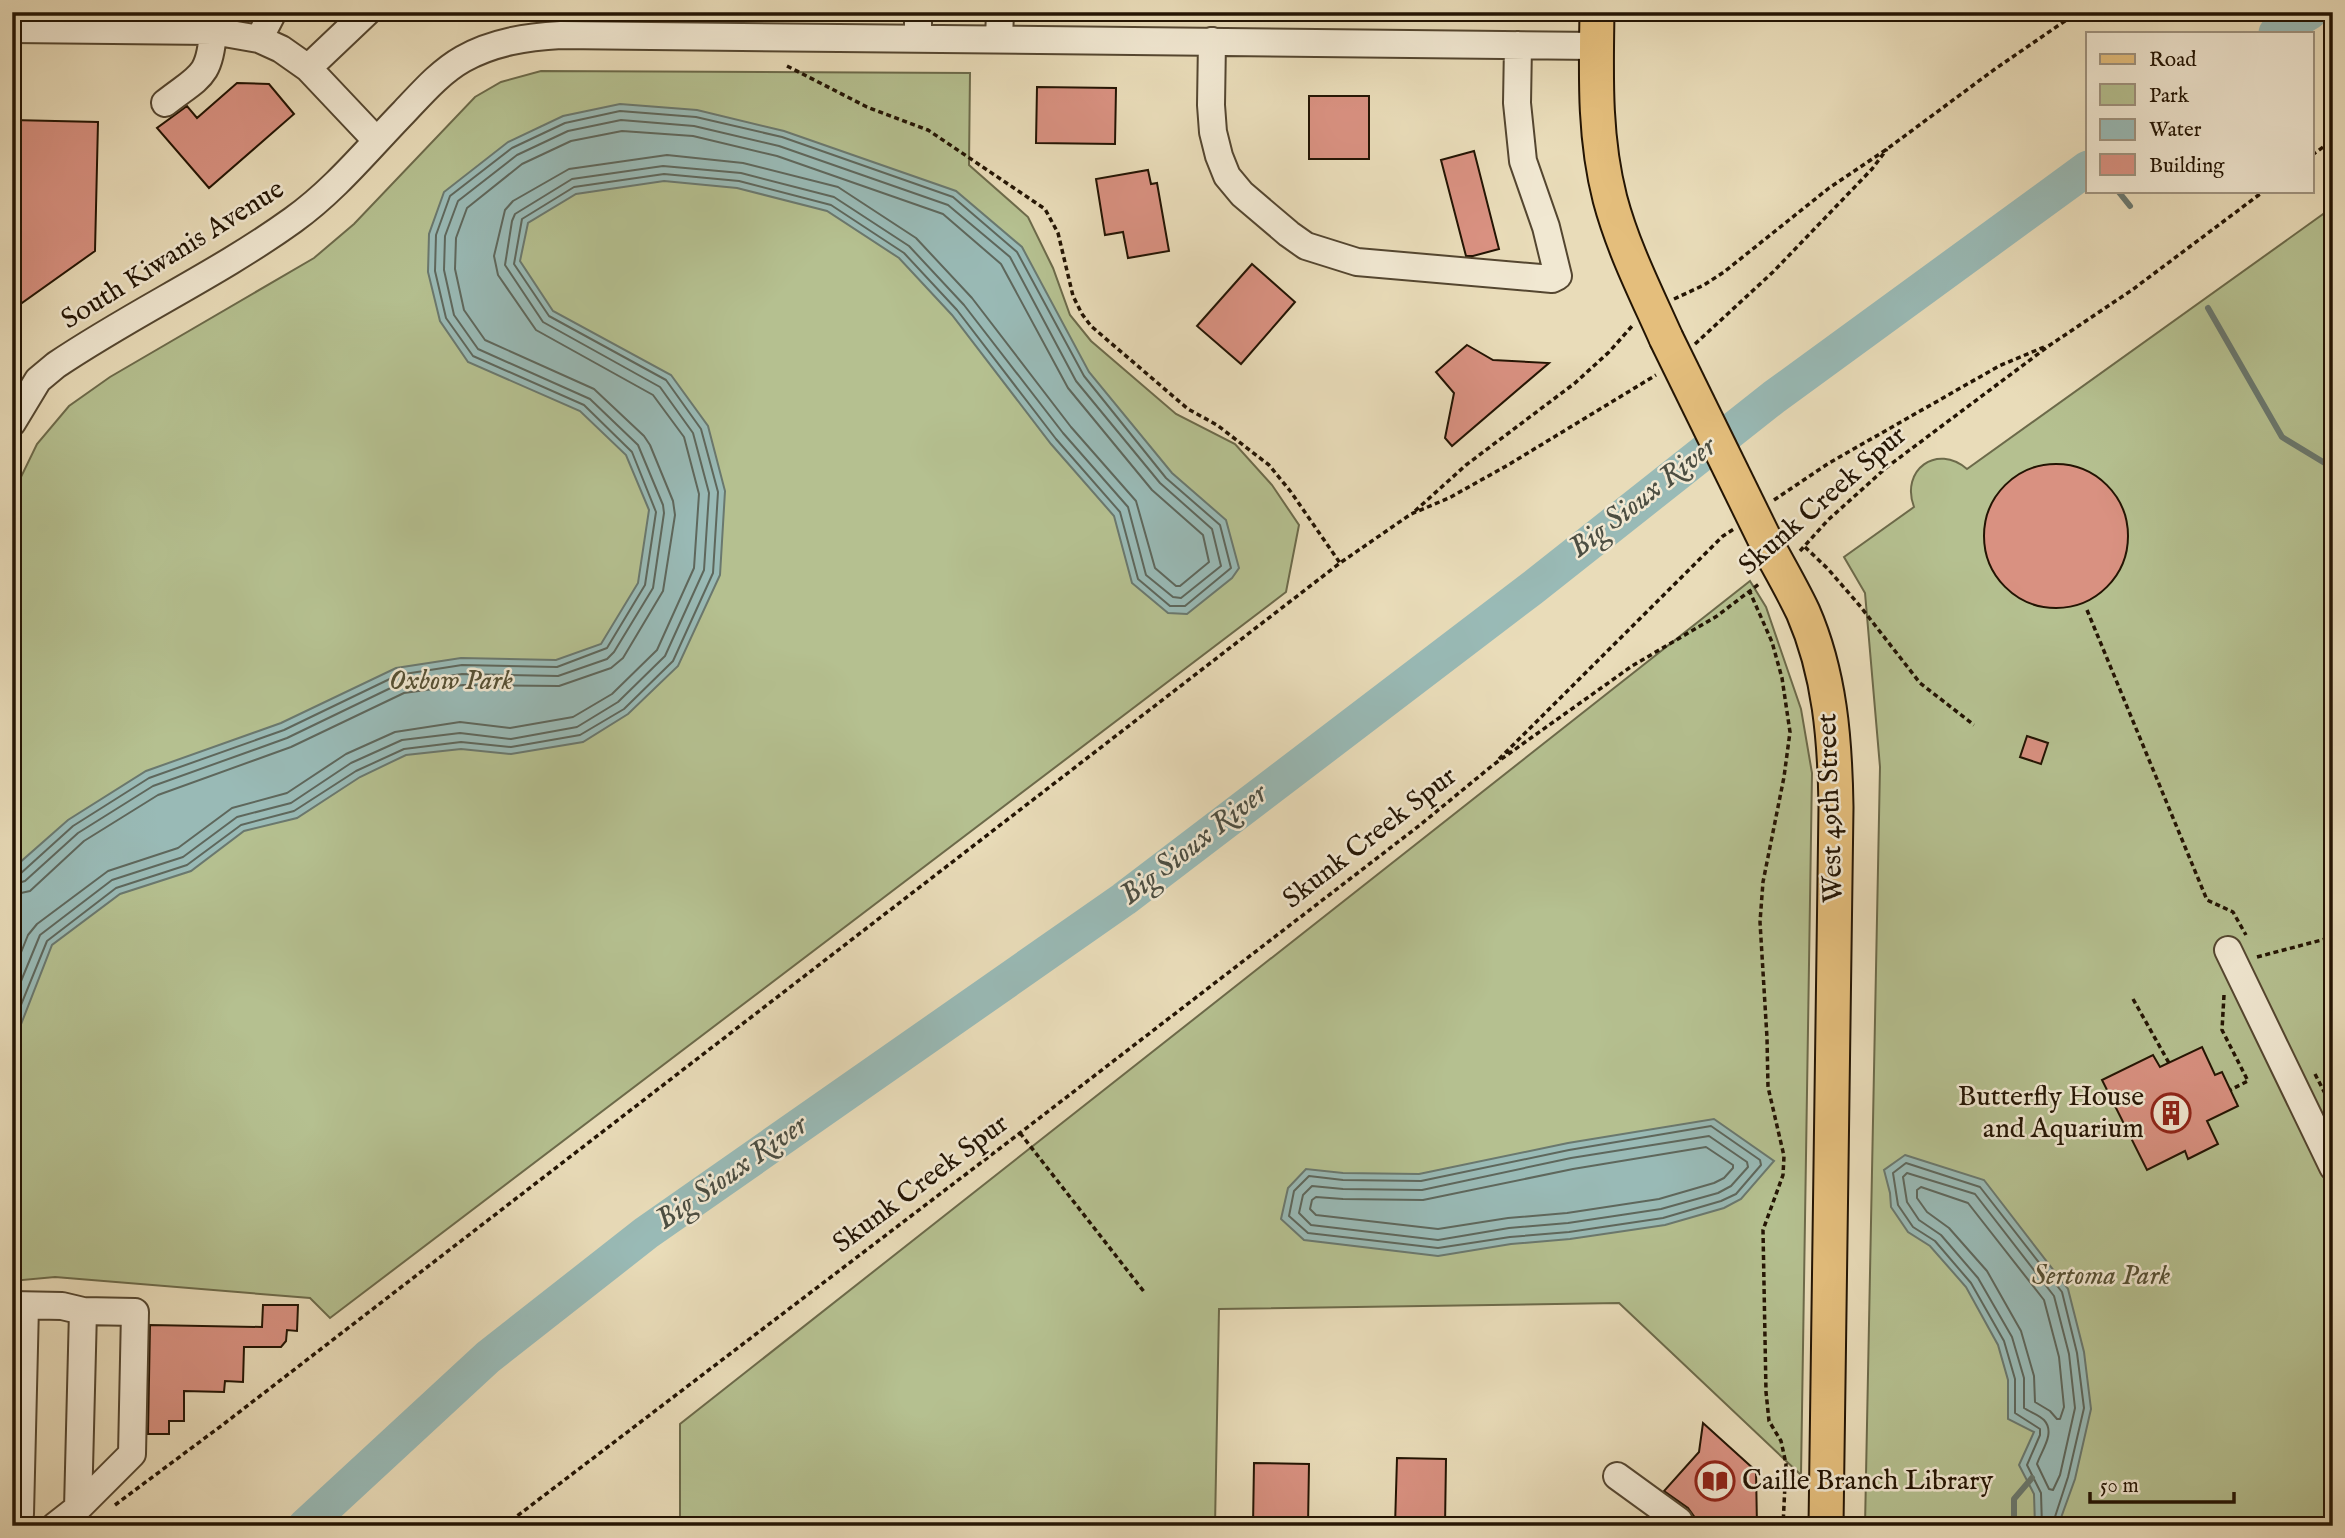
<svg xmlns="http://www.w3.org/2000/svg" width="2345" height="1538" font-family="'IM FELL English',serif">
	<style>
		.green { fill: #b5c090; stroke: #6c6a4a; stroke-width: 2 }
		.water { fill: #99bab6; stroke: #6a786e; stroke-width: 2 }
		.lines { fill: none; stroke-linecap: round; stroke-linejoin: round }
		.shore { stroke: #5e675c; stroke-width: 2 }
		.stream { stroke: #6a786e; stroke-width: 6 }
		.river { stroke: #99bab6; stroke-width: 35 }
		.building { fill: #d99181; stroke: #231403; stroke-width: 2 }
		.minor-casing { stroke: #544630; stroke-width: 30 }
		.major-casing { stroke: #231403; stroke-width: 37 }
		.path { stroke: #231403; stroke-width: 3.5; stroke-dasharray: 5 3.5; stroke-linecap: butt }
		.minor { stroke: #f1e8d2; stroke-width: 26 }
		.major { stroke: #e4be7c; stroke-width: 33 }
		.major-bridge-casing { stroke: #231403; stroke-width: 37; stroke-linecap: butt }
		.major-bridge { stroke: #e4be7c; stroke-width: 33 }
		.labels { text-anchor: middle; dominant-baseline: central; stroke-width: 5; stroke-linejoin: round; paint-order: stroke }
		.street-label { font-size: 28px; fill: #231403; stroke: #f1e8d2 }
		.park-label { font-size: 28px; font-style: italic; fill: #565034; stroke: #f1e8d2 }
		.poi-label { font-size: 28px; fill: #231403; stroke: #f1e8d2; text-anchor: end }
		.water-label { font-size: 30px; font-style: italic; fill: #4c4e42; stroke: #f1e8d2 }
	</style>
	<rect width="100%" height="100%" fill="#e9dcb9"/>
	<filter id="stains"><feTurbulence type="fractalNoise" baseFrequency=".00286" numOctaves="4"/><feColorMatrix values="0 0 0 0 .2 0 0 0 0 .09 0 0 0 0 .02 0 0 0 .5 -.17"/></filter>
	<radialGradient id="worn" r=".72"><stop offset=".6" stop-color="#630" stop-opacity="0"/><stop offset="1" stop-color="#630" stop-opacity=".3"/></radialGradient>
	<path class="green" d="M541,71L970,73L969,165L1028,217L1053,268L1070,315L1091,341L1176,414L1235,444L1272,485L1299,525L1286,592L330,1318L310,1298L55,1277L12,1281V508L19,481L37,444L69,406L110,377L314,258L354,224L475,97L501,82Z
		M2333,207V1526H1865L1880,767L1865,593L1844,557L1914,507C1900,470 1937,443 1967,469Z
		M1750,581L1766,607L1801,709L1812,773L1801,1475L1619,1303L1219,1309L1215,1526H680V1424Z"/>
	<path class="water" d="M620,104L697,110L784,131L956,191L1022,247L1089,372L1172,473L1226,520L1239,568L1232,578L1187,614L1168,613L1132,583L1114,516L1051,444L952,315L899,258L827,211L737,188L664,181L576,194L528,223L520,261L553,311L671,375L708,426L725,491L720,575L678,666L628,714L583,742L511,754L461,749L406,755L360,777L297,818L244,831L191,871L120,894L52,945L18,1032L12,1081V874L17,865L68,820L146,771L281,723L396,668L461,658L556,660L601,644L638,583L649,510L626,455L580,411L468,362L440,321L428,272L429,234L444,192L508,142L563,116Z
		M1714,1119L1774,1161L1741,1199L1724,1208L1665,1225L1570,1239L1511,1244L1438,1256L1304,1240L1281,1219L1288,1188L1306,1169L1343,1173L1419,1174L1568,1143Z
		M1905,1155L1984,1180L2068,1289L2084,1352L2091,1409L2075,1479L2058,1526H2035L2034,1494L2019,1465L2034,1432L2008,1419V1380L1998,1345L1966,1287L1930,1246L1908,1232L1891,1207L1890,1193L1884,1170Z"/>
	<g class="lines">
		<path class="shore" d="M12,876L20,874L73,826L149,778L284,730L398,675L462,665L557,667L607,648L645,585L656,512L632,452L584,405L473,356L446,318L435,271L436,235L450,196L512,148L565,123L620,111L696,117L782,137L953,197L1017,252L1084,376L1166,478L1220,525L1231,568L1185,606H1170L1138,579L1120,512L1056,439L957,310L904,253L831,205L739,181L664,174L574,187L522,219L514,264L549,316L666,380L701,429L718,492L713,573L673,661L624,709L580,735L511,747L461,742L404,749L356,771L294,811L241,825L187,865L116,888L47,941L12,1027
			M12,885L25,881L78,833L153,786L287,738L401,683L462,674L558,676L607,659L614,652L653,588L664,513L663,505L638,445L590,399L478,349L454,315L444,270L445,236L458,201L517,155L568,131L621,120L694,126L779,146L948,205L1010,257L1076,381L1160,483L1212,529L1221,566L1181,598L1173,597L1146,575L1128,507L1063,433L964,305L909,246L834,197L741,173L663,166L572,179L515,214L512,221L505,265L543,322L660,387L693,433L709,493L704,570L665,656L618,702L577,727L511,739L460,733L402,740L351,763L291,803L237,817L183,857L112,880L40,935L12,1003
			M12,895L30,891L84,841L158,795L291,747L404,693L463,685L559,686L611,668L623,658L663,591L675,515L673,501L650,445L644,436L594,389L485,340L464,310L455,269L456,238L467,208L522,164L571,141L622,131L693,136L777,156L943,214L1001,264L1068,388L1152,490L1203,535L1209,562L1180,586H1176L1155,568L1136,501L1071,427L972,298L916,238L838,187L743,163L667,155L569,169L513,201L505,210L494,256L498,275L536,330L653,395L684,437L699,494L694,568L657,650L612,694L573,717L510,728L460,722L395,732L346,754L287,793L232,808L178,848L108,871L37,924L28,935L12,975
			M1711,1126L1760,1160L1761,1165L1736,1194L1721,1201L1663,1218L1569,1232L1510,1237L1438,1248L1308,1233L1289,1216L1294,1191L1309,1176L1343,1180L1421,1181L1569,1150Z
			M1709,1136L1747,1162L1748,1167L1731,1186L1718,1193L1661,1209L1568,1223L1509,1228L1438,1240L1311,1225L1299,1213L1303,1195L1312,1186L1343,1189L1422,1190L1571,1158Z
			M1706,1147L1733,1165V1168L1724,1178L1714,1183L1659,1199L1567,1213L1508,1218L1438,1229L1316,1215L1310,1209L1312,1200L1316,1197L1343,1199L1423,1200L1573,1169Z
			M1907,1173L1975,1194L2054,1296L2069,1354L2075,1408L2060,1475L2053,1490L2049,1489L2037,1464C2041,1451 2056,1433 2044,1420C2039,1415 2030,1412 2024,1408V1378L2012,1337L1978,1278L1941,1235L1919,1220L1907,1202L1903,1177Z
			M1921,1187L1968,1203L2044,1300L2059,1357L2064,1407L2060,1419H2057L2050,1411L2035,1402L2034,1376L2021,1331L1987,1271L1949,1228L1927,1212L1917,1198V1190Z
			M2042,1526L2041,1493L2027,1465L2040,1435V1429L2015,1413V1379L2004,1341L1971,1283L1935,1241L1913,1227L1898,1205L1893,1173L1906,1163L1980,1187L2062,1292L2077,1353L2084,1408L2068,1477L2052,1526"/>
		<path class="stream" d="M2118,191L2130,206
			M2208,308L2282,437L2333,468
			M2014,1526V1499L2032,1478"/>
		<path class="river" d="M2276,33L2310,12
			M305,1526L488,1357L646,1233L1124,899L1531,589L1774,397L2088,168"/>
	</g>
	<path class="building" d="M237,83L269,84L294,114L209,188L157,128L187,106L197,118Z
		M1037,87L1116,88L1115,144L1036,143Z
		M1309,96H1369V159H1309Z
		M12,120L98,122L95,251L12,310Z
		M1474,151L1499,249L1473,256H1466L1441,160Z
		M1148,170L1151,184L1157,183L1169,251L1128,258L1123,232L1105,235L1096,179Z
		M1252,264L1295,302L1241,364L1197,326Z
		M1467,345L1493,360L1549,363L1452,446L1445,438L1454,393L1436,372Z
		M1984 536a72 72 0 1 1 144 0a72 72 0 1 1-144 0Z
		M2027,736L2048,743L2041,764L2020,757Z
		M2202,1047L2215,1075L2222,1072L2238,1106L2207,1121L2218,1144L2188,1159L2185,1151L2147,1170L2102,1080L2153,1055L2160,1067Z
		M263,1305H298L297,1331L287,1330L286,1341L281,1347H244L243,1382L225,1381L224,1392L184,1391V1421H169V1434H148L150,1325L262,1327Z
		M1703,1423L1756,1471L1757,1526H1701L1688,1508L1664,1491L1699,1452Z
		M1397,1458L1446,1459L1445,1526H1395Z
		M1254,1463L1309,1464L1308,1526H1253Z"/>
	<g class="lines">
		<g class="minor-casing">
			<path id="minor" d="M12,29L213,31L259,39L281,49L308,68L376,140
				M918,38V12
				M259,39L273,12
				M999,39L1000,12
				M1212,41L1211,105L1213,132L1219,156L1227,176L1242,194L1289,234L1306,246L1357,262L1552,279L1558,276L1546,227L1523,161L1517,103L1518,45
				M308,68L367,12
				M165,103C199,76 210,78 213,31
				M12,423L38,380L56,365C133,313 218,274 293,220C335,190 368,149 404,112C422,93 440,72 463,59C493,42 527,37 561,35L1596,46
				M2228,950L2333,1167
				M12,1305L62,1306L83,1311L135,1312L132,1454L78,1508
				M1617,1476L1679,1521L1681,1526
				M12,1514H20L25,1306
				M55,1526L78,1508L83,1311"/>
		</g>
		<g class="major-casing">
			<path id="major" d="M1597,12C1596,75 1594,137 1610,199C1623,248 1646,293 1666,338
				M1770,550C1781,570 1793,591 1803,612C1830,674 1835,740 1836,807L1826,1526"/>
		</g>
		<path class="path" d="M787,66L867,107L928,130L1045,209L1058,233L1073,296L1082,314L1091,326L1188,409L1217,425L1269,465L1291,492L1340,563
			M2312,155L2333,140
			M1674,299L1704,285L1724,272L1829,188L1887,149L1995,69L2078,12
			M1695,344L1773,272L1872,169L1887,149
			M1774,500L1829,463L1999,366L2044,347
			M1415,511L1466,465L1575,383L1609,352L1633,325
			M1805,547L1828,569L1860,606L1920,683L1974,725
			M1800,551L1828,520L1887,467L2050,345L2132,290L2264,191
			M1749,590L1772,642L1782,678L1790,732L1784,777L1763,882L1760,922L1767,1038L1768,1087L1784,1156L1783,1175L1763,1230L1766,1392L1769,1421L1781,1441L1786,1464L1783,1526
			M2087,610L2207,900L2233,912L2246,935
			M1499,759L1723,536L1734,529
			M2257,957L2333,937
			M2224,995L2222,1030L2248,1081L2230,1090
			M2133,999L2169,1063
			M2315,1074L2333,1109
			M1020,1133L1145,1293
			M115,1505L225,1423L1340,563L1411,514L1449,498L1508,465L1656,375
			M504,1526L1020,1133L1420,825L1493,765L1632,666L1717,616L1759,584"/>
		<use href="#minor" class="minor"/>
		<use href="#major" class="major"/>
		<g class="major-bridge-casing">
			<path id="major-bridge" d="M1666,338L1770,550"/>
		</g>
		<use href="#major-bridge" class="major-bridge"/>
	</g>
	<defs>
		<g id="building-ring" transform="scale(2.0125)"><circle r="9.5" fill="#f1e8d2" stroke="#8f2418" stroke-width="1.5"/><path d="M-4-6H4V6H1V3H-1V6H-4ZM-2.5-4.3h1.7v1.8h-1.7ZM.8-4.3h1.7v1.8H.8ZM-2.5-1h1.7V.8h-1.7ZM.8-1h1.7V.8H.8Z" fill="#8f2418"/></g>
		<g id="library-ring" transform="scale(2.0125)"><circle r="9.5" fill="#f1e8d2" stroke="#8f2418" stroke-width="1.5"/><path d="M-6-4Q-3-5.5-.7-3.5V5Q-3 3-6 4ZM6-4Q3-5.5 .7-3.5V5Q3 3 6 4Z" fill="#8f2418"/></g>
	</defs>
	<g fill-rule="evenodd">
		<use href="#building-ring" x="2171" y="1113"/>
		<use href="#library-ring" x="1715" y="1481"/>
	</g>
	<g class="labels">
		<g class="street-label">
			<text transform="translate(173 255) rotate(-32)">South Kiwanis Avenue</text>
			<text transform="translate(1823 501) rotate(-41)">Skunk Creek Spur</text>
			<text transform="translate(1831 808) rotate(-92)">West 49th Street</text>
			<text transform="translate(1370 838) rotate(-38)">Skunk Creek Spur</text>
			<text transform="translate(921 1184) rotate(-37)">Skunk Creek Spur</text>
		</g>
		<g class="park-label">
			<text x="451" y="681">Oxbow Park</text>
			<text x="2101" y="1276">Sertoma Park</text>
		</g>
		<g class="poi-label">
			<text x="2144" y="1097">Butterfly House<tspan x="2144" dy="32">and Aquarium</tspan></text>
			<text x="1742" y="1481" text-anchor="start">Caille Branch Library</text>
		</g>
		<g class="water-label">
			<text transform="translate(1643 498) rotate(-38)">Big Sioux River</text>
			<text transform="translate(1194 845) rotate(-38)">Big Sioux River</text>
			<text transform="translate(732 1173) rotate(-35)">Big Sioux River</text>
		</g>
	</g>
	<rect width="2345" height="1538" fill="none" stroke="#e9dcb9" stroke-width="42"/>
	<rect x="14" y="14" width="2317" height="1510" fill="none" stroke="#231403" stroke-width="3.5"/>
	<rect x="21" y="21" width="2303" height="1496" fill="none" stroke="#231403" stroke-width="2"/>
	<rect x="2086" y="32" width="228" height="161" fill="#f1e8d2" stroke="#9f937f" stroke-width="2"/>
	<rect x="2100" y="54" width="35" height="10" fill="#e4be7c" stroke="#9f937f" stroke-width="2"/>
	<text x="2149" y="66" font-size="21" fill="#231403">Road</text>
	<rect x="2100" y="84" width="35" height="21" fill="#b5c090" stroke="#9f937f" stroke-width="2"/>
	<text x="2149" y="102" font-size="21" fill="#231403">Park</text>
	<rect x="2100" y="119" width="35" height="21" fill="#99bab6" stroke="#9f937f" stroke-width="2"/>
	<text x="2149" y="136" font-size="21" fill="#231403">Water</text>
	<rect x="2100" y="154" width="35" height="21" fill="#d99181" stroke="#9f937f" stroke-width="2"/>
	<text x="2149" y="172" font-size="21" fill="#231403">Building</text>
	<path d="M2090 1492v10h144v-10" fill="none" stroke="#231403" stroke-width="3.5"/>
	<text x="2100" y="1492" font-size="21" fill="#231403" stroke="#f1e8d2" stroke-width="5" paint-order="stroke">50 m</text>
	<rect width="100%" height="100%" filter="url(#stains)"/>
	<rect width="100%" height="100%" fill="url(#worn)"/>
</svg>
